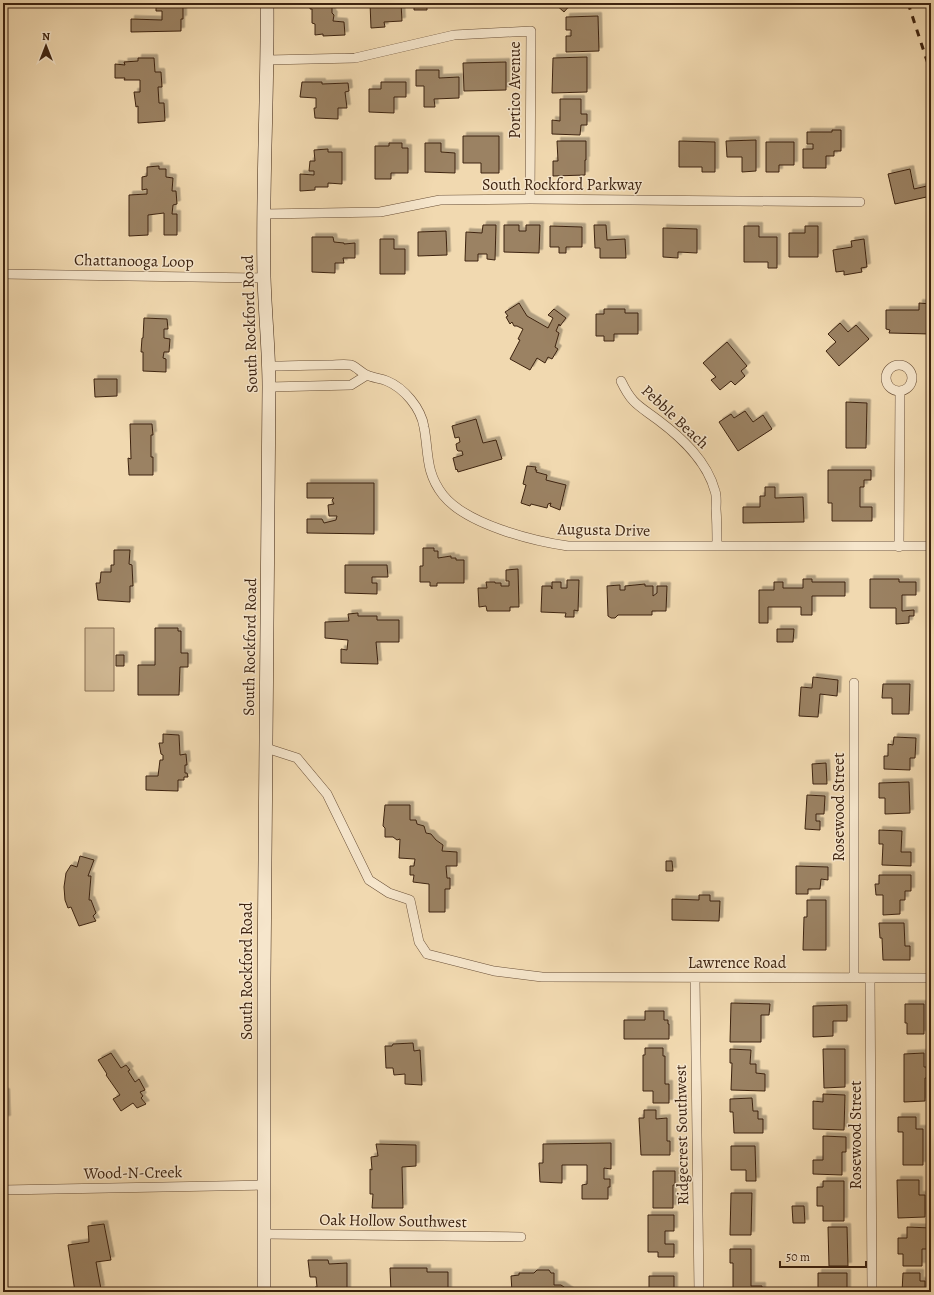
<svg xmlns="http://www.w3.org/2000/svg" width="934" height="1295" font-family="Alegreya,serif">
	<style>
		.green { fill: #d2ba95; stroke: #886e52 }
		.building { fill: #9b8263; stroke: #3d2310; filter: url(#shadow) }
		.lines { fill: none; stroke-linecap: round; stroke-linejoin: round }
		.street-casing { stroke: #6a5038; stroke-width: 10 }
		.secondary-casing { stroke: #3d2310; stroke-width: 14 }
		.street { stroke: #f6e6cc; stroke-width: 9 }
		.secondary { stroke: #f6e6cc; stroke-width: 13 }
		.rail { stroke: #3d2310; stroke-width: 3; stroke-dasharray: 7 7; stroke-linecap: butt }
		.labels { text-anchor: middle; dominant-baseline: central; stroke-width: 3; stroke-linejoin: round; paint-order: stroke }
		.street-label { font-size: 16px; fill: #3d2310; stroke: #f6e6cc }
	</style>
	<defs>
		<filter id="shadow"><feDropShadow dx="3.5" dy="-3.5" stdDeviation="0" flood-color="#0004"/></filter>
	</defs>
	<rect width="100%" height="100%" fill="#f1d9b0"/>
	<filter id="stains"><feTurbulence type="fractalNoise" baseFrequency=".005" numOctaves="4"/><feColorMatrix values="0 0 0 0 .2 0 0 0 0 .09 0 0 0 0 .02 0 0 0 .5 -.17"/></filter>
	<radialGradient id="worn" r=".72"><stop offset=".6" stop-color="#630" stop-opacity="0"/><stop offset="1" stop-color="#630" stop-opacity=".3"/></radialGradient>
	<path class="green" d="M85,628H114V691H85Z"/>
	<path class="building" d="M156,3H179V4L183,5V19H181V31L131,32V19L162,20V11H156Z
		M310,3H332V13L334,15L333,21L344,22L345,35L323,36V34L315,35V24L312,23V9H310Z
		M370,3H401L402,21L384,22L385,27L371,28Z
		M414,3H427V10H414Z
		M480,3H493V5H481Z
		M554,3H572L564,12Z
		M598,16L599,51L566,52V36H571V30H566V17Z
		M587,57V92L552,93L553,58Z
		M138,58H154L155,72H161L162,87H158L159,103H164L165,121L138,123V106L136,107L134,92H140V80H124L125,78H115V64L125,65L124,62L138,61Z
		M506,62V90L464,91L463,63Z
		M416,70H439V78L459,77V98L434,99L435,107H424V86H416Z
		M302,82H322V84L348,83L349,91L345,92L347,108H338V119L315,118L314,108H316V98L300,97Z
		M381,82H406V97H394V113L369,112V89H381Z
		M560,99H581V114H587V125H581L580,135L552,134V120L560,121Z
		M832,130H841V151H834V156H826V168H803V149H813V144H807V132H832Z
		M463,136H499V173H481V163H463Z
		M756,140V171L742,172V157H727L726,141Z
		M557,141H586V160H585V175L553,176V161H558Z
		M679,141L715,142V172H702V167H679Z
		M766,142H794V165H779V172H766Z
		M389,143H402V148H408V173H391V179H375V146H389Z
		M425,143H441V152L455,153V173L425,172Z
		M328,149V152H342V184L328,183V187H315V190L300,191V174L314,175V171H309L310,161H315L314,150Z
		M159,166V169H166V177L173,178L172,191H176L177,204L173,205L172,214H177V235H164V213L148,215V235L129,236V195L147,194V189L142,190V177L147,176V167Z
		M910,169L914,189L931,185V196L895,204L888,174Z
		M483,225H496L495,260L487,259V254H478V261H465L466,232L482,233Z
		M504,225H519V231H526V225H540L539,253L504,252Z
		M594,225H606L607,240L625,239L626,258H600V248H595Z
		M550,226L582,227V247H566V253H559V247H550Z
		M744,226H759V237H777V268H768V262H744Z
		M805,226H818V257H789V233H805Z
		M663,228L697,229V253L678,252V258L663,257Z
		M446,231L447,255L418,256V232Z
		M312,237H333L334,242L344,243V244L355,243V258H343L344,263H335V273L312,272Z
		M380,239H394V249H405V274H380Z
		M864,239L867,267L861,268L862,272L844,275V271L836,272L833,250L852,247L851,241Z
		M519,303L527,316L548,328L553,318L548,315L554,309L566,318L560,326L559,324L556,331L559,333L555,347L558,349L552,359L548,357L545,363L537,358L530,370L510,359L520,340L518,339L523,329L517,326H514L512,322L510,324L506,317L508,316L505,312Z
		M919,303L931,304V334L889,333L890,330L886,329V310H919Z
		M604,309H625V313H638V334H614V341H604V336H596V314H604Z
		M144,318L167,319L168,329H164V338L170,339L169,352H164L163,358L166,359V372L143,371V352H141L142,338H143Z
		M840,323L848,332L856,325L869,339L839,366L826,351L836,342L828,334Z
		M727,342L747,366L741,371L745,376L735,385L731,381L720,390L711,380L716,377L703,363Z
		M94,379H117V396L95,397Z
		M846,402L867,403L866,448H846Z
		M745,411L753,422L763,415L772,429L738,451L719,422L731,414L734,418Z
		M929,413H931V427H929Z
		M476,419L483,443L496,440L502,459L458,472L457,469L456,470L453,458L463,455L462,451H458L457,450L456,444L460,442L459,437L455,438L452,426Z
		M130,424H152L153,435H151V457H153V475H129L128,458L131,459Z
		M527,466L536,467L535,470H537L536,472L547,475L546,480L566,485L560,510L550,506L551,503L548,504L547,508L531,504L530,506L521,503L526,485L523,484Z
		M828,470H871V480H864V487H860V507H872V521H832V503H828Z
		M307,483H374V534L307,533V519H322L324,523L336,520L337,516H329L328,505L334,504L332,500L334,498H307Z
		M765,487H775V498L803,497L804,522L743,523V507H760V496H765Z
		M423,548H434V551H438V558L451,556V558H456V560H464V583H437V586H430V582H420V566H423Z
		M114,550H130L129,564L132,565L133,586H130V602L98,600L96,583H100L101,572H111V565H114Z
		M345,565H387L388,577H372V583H377V594L345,593Z
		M518,569L519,607H510V611H487L486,606L479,607L478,588H487L486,582H495V583H501V586H509V581H506V570Z
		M803,579H812V582H845V596H812V615H801V607H768V623H759V590H774V582H783V588H803Z
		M870,579H899V582H916V595H902V611L914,610V616H909V623L896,624V608H870Z
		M567,580H579L578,611L574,610V617H565L566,613L541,612L542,586H551L552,589V582H561V588H567Z
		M645,584V586H653V596L657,593V586H667L666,611H652V615H618L615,618H611L608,616L607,586L620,585V590H625V586Z
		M358,613V616H377V620H399V642H376L378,664L341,663V649L347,650L348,640L325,638V622L349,621L348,614Z
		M155,628H178V631H181V653H188V667H180L179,695H138V665H155Z
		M777,629H794L793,642H777Z
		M116,655H124V666H116Z
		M813,677L838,680L837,696L820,694L818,717L799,716L801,687L812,688Z
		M883,684H910L909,714H892V698H882Z
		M163,734L179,735L180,755L186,754L187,765H185V773H187L188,777H184V780H178V791L146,790V776H158L160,760H163V755L161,754L159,743H163Z
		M894,737L916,738L915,758H910V770L884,769V756H888V744L893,745Z
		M826,763L827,784H813L812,764Z
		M909,782L910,813L885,814V798H879V783Z
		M807,795L825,796L824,814H816V821H820V830L805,829Z
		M385,805H410V820H416L417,824L424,826L426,833L431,834L436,840L443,845L442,851L457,852V866H446L447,878H450V889H445V912H429V884L413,882L414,875H410V866H414L415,859L399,858L400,839L397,840L393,837H385V828L383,826Z
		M879,830L902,831L901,852H911V866L882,865L883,844H879Z
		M80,856L94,860L88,876H91L89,900H91L96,913L93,916L96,921L79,926L71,907L68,908L65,900L64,887L66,873L71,865L77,867Z
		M666,861H672L673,871H666Z
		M796,866L828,867V880L821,879L820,889H808V894H796Z
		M879,875H911V891H905V900H900V914L883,915V895H876L875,884H879Z
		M699,895H710V901H720L719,921L672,920V899L699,900Z
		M807,900H826V950H803L804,917H807Z
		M879,923H904L905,946H910V960H883L882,938H880Z
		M731,1003L770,1004L769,1015H761V1042H730Z
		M905,1004H924V1034H907V1023H905Z
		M847,1005V1021H833V1036L813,1037V1006Z
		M645,1011H664V1020H668V1024H669V1039H624V1020H645Z
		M413,1043L414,1051L420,1050L422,1085L405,1084V1074L394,1075L393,1068H386L385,1046H392L393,1044Z
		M645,1048H663V1056H665V1084H669V1103H653V1091H643V1055H645Z
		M730,1049L751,1050L750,1064H756V1073L765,1074V1091L731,1090L732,1063H730Z
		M823,1049H845V1087L824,1088Z
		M111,1053L121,1068L126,1065L130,1070L128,1071L135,1082L139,1079L145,1090L140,1092L143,1096L141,1098L146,1104L137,1108L133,1103L121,1111L113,1099L120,1095L106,1075L107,1074L98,1060Z
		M924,1053V1067H931V1078H925V1101L904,1102V1054Z
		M3,1092H6L7,1119H3Z
		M823,1094L845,1095L844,1130L813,1129V1101L823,1102Z
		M752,1098L753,1111H758V1119H763V1133H734L733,1112H730V1099Z
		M644,1110H656V1119L667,1118V1141H670V1155H641L639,1118H644Z
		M898,1117H916V1129H923V1165H903V1132H898Z
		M823,1136L846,1137V1152H842V1175L813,1174V1160H823Z
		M611,1143V1169L604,1168V1179H610V1187H608V1199H582V1185L587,1184V1165H562V1183L540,1182L539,1163H543V1144Z
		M376,1144L416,1145V1166L402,1167L403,1208H372L373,1194H370V1169L372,1170L371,1157L378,1156Z
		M731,1146H755L756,1181H746V1170H731Z
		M653,1171H675V1185H673V1208H653Z
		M897,1180H919V1195H925V1217L898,1218Z
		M823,1181H844V1221H823V1206H817V1187H823Z
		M731,1193H752L751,1235H730Z
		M792,1206H804L805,1223H793Z
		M648,1215H674V1231H665V1244H674V1257H658V1252H648Z
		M104,1224L111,1260L96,1262L101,1289L75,1292L68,1245L89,1242L88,1226Z
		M828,1227H847L848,1266H829Z
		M907,1227L931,1228V1249H922V1266H903V1254H898V1238H907Z
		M730,1249H751V1286H762V1292H733V1263H730Z
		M308,1260H328L329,1264L347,1263V1292H312L315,1291V1287H317L316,1277H310Z
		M390,1268H427V1272H448V1292H391Z
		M537,1270H549L551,1273H554V1285H561L570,1291L512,1292L511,1276L519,1275V1273H534Z
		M818,1273H847V1292H823V1288H818Z
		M903,1273H920V1281H925V1292H902Z
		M649,1276H674V1292H649Z"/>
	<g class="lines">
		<g class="street-casing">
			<path id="street" d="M268,60L355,58L454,35L531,31L530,199
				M264,214L380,212L440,200L530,199L860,202
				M3,274L264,278
				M886 378a13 13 0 1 1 26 0a13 13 0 1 1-26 0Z
				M269,366C289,366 310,365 330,365C336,365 345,364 351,365C357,367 361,373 367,375C373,378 380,378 387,381C404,388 421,408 424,427C429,453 425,472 443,495C466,524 532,541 568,546H931
				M621,381C632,404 638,405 658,420C682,438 707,461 715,491C717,496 716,503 716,509C717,521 717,534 717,546
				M269,387L351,385L367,375
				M899,547L900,392
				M266,748L297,758L327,794L369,880L389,893L410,900L419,942L427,954L494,971L542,977L931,978
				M695,978L699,1292
				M854,978V683
				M870,978L872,1292
				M3,1190L264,1185
				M264,1234L521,1237"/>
		</g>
		<g class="secondary-casing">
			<path id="secondary" d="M264,1292V979L269,387C269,350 265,314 264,277C262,186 268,94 267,3"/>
		</g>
		<use href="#street" class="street"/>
		<use href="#secondary" class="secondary"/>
		<path class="rail" d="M908,3L931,73"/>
	</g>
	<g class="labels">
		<g class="street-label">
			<text transform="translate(515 90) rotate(-90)">Portico Avenue</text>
			<text x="562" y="185">South Rockford Parkway</text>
			<text transform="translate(134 261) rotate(1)">Chattanooga Loop</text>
			<text transform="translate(250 324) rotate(-92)">South Rockford Road</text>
			<text transform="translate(675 417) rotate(43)">Pebble Beach</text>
			<text transform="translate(604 530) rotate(1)">Augusta Drive</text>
			<text transform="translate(250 647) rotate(-89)">South Rockford Road</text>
			<text transform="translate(839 807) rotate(-90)">Rosewood Street</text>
			<text x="737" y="963">Lawrence Road</text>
			<text transform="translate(247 971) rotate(-90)">South Rockford Road</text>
			<text transform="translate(682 1135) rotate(-91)">Ridgecrest Southwest</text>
			<text transform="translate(856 1135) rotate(-90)">Rosewood Street</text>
			<text transform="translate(133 1173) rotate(-1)">Wood-N-Creek</text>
			<text transform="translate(393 1221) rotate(1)">Oak Hollow Southwest</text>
		</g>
	</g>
	<rect width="934" height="1295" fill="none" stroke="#f1d9b0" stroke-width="16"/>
	<rect x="4" y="4" width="926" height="1287" fill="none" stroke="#3d2310" stroke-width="2"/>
	<rect x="8" y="8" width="918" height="1279" fill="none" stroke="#3d2310"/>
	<g transform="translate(46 46)" stroke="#f6e6cc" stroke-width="3" paint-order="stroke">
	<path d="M0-3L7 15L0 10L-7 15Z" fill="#3d2310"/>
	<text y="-6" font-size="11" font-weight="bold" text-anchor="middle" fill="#3d2310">N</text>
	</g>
	<path d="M780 1261v6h86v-6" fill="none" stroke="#3d2310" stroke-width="2"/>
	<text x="786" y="1261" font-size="12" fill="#3d2310" stroke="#f6e6cc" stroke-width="3" paint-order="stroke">50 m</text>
	<rect width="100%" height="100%" filter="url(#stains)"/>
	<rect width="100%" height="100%" fill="url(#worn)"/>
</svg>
